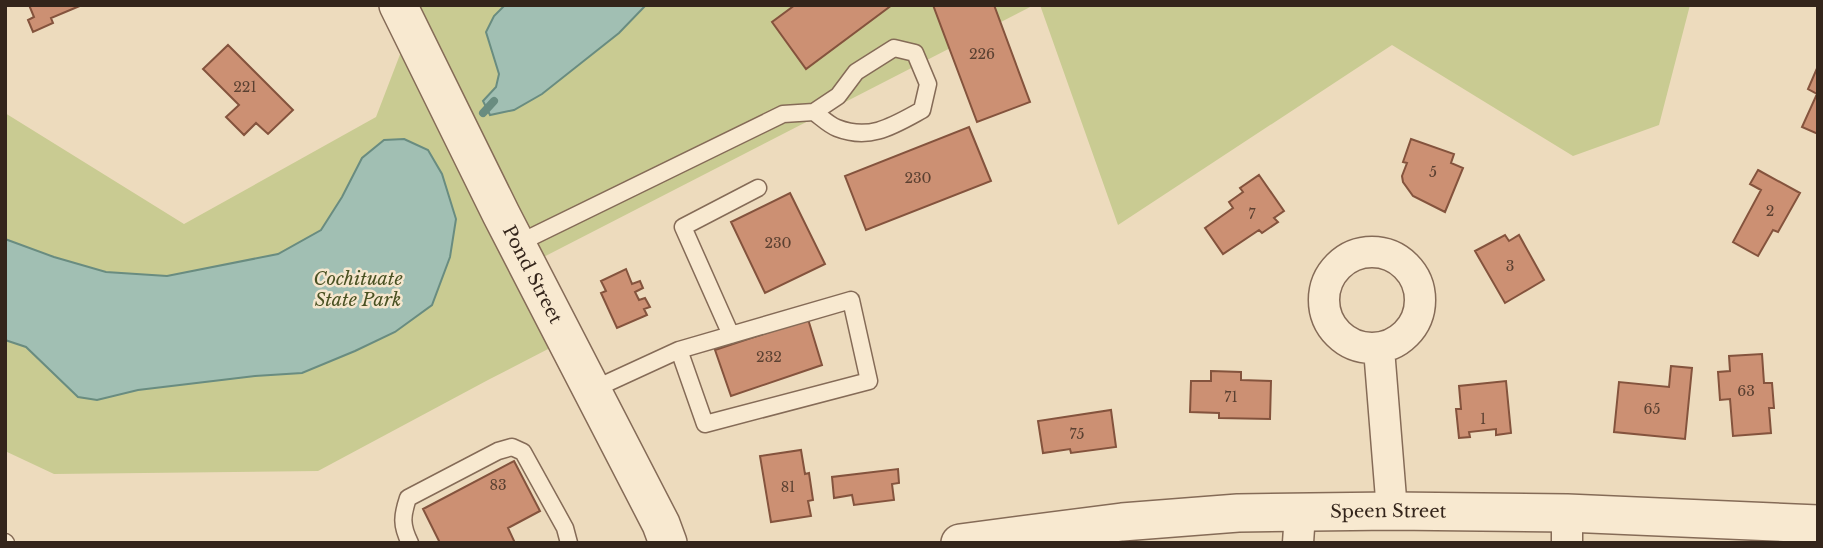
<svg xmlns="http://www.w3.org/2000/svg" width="1823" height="548" font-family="'Libre Baskerville',serif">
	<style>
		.green { fill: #c9cb92 }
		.water { fill: #a1bfb3; stroke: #698c80; stroke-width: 2 }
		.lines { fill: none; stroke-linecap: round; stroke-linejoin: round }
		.stream { stroke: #698c80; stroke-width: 8 }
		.building { fill: #cc9073; stroke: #84533d; stroke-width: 2 }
		.service-casing { stroke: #856b57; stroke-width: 19 }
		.minor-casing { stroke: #856b57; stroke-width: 33 }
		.tertiary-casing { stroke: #856b57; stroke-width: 40 }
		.service { stroke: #f8e9d0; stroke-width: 16 }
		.minor { stroke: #f8e9d0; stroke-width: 30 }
		.tertiary { stroke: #f8e9d0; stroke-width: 37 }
		.labels { text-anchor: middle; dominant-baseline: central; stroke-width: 5; stroke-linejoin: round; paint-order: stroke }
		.number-label { font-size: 14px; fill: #5a4031 }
		.street-label { font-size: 18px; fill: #34251b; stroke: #f5e6cd }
		.park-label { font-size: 18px; font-style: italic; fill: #495122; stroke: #f5e6cd }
	</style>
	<rect width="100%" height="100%" fill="#eddbbd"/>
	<path class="green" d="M419,5H1034L528,265L550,348L488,380L318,471L54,474L5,451V113L184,224L376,117Z
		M1040,5H1690L1659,125L1573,156L1392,45L1118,225Z"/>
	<path class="water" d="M505,5H646L619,33L542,94L514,110L490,115L483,101L496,87L499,74L486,32L494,16Z
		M404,139L428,150L442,174L456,219L450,257L432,305L395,332L355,351L302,373L255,376L138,390L97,400L78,397L26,347L5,340V239L54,257L106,272L167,276L278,254L321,230L342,197L362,158L384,140Z"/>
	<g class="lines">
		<path class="stream" d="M483,113L494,101"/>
	</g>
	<path class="building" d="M29,5H82L51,18L53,23L33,32L28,20L34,17Z
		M795,5H892L806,69L772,22Z
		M933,5H994L1030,102L977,122Z
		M228,45L293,110L268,134L256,123L244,135L226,117L239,105L203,69Z
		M1818,66V134L1802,127L1817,94L1808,89Z
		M969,127L991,181L866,230L845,176Z
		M1411,139L1454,154L1451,163L1463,168L1445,212L1413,196L1403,182L1402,176L1407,163L1403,162Z
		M1758,170L1800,193L1778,232L1773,230L1758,256L1733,242L1761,190L1750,184Z
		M1259,175L1284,211L1274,218L1278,222L1262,233L1259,230L1223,254L1205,228L1233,208L1229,202L1243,192L1240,188Z
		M790,193L825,264L765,293L731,222Z
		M1505,235L1509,241L1519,235L1544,280L1505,303L1475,251Z
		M626,269L632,284L640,281L643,288L635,292L639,300L645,298L650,307L644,309L647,315L617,328L601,293L606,291L601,281Z
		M808,319L822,365L731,396L715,350Z
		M1762,354L1764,383H1772L1774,408H1769L1771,433L1733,436L1730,399L1720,400L1718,372L1730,371L1729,356Z
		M1671,366L1692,368L1685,439L1614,432L1619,382L1669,387Z
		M1211,371L1241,372V380L1271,381L1270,419L1219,418V413L1190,412L1191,381H1211Z
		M1506,381L1511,433L1496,435V429L1469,432L1470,437L1459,438L1456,409H1461L1459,386Z
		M1111,410L1116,447L1071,453L1070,449L1043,453L1038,421Z
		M801,450L805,474L809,473L813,500L808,501L811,516L771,522L760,456Z
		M514,461L540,511L508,528L515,543H440L423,509Z
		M898,469L899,483L892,484L894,500L854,505L852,495L834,498L832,477Z"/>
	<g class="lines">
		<g class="service-casing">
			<path id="service" d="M517,244L783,114L814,112C821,117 829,125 837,128C870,141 893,126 922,110L928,84L915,53L894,48L856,72L838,96L814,112
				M731,335L683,227L758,188
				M592,390L679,350L705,424L869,381L851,300L679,350
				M5,542L6,543
				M410,543C401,525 402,516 408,498L498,451L512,447L523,452L565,528L569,543"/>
		</g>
		<g class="minor-casing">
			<path id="minor" d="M1324 300a48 48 0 1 1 96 0a48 48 0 1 1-96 0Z
				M1379,349L1392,511
				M1298,543L1300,513
				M1567,543V513"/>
		</g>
		<g class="tertiary-casing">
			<g id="tertiary">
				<path id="s1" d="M398,5L501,214L661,524L668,543"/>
				<path id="s2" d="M960,543L1122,522L1238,513L1392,511L1567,513L1818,524"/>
			</g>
		</g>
		<use href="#service" class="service"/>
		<use href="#minor" class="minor"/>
		<use href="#tertiary" class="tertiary"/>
	</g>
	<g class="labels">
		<g class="number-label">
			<text x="982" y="54">226</text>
			<text x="245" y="87">221</text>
			<text x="1433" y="172">5</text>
			<text x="918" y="178">230</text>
			<text x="1770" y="211">2</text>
			<text x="1252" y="214">7</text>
			<text x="778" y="243">230</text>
			<text x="1510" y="266">3</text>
			<text x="769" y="357">232</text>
			<text x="1746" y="391">63</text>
			<text x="1231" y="397">71</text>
			<text x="1652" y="409">65</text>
			<text x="1483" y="419">1</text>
			<text x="1077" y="434">75</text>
			<text x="498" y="485">83</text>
			<text x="788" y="487">81</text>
		</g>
		<g class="street-label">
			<text stroke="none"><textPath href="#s1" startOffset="301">Pond Street</textPath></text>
			<text stroke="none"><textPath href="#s2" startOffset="430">Speen Street</textPath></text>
		</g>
		<g class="park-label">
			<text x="358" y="279">Cochituate<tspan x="358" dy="21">State Park</tspan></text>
		</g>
	</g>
	<rect width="1823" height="548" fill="none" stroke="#34251b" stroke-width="14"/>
</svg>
